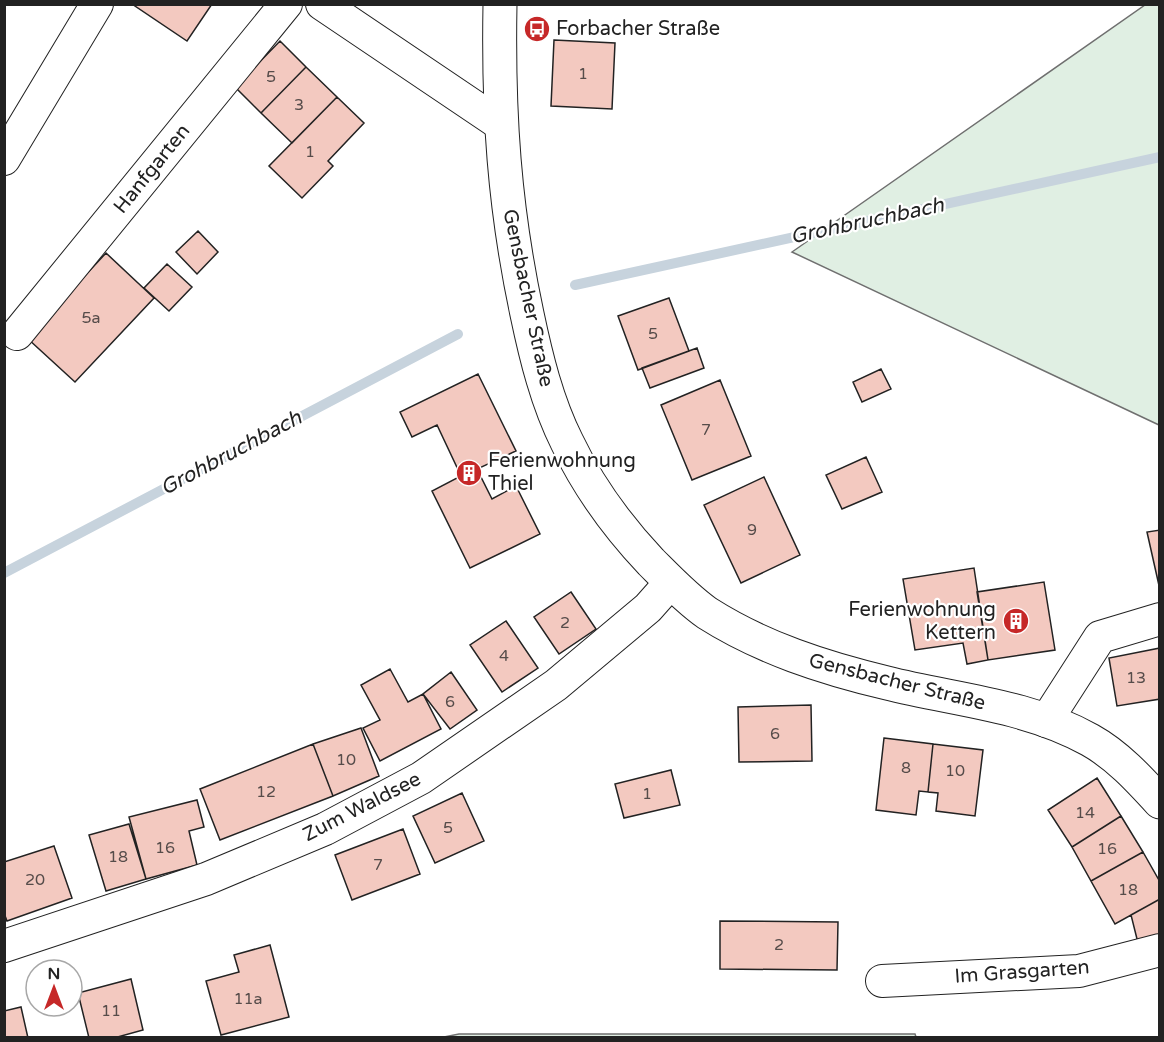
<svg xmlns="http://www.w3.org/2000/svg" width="1164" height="1042" font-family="'Varela Round',sans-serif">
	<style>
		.green { fill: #e0efe3; stroke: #6f6f6f; stroke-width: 1.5 }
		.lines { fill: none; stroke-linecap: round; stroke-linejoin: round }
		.stream { stroke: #c7d3dd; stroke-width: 10 }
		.building { fill: #f3c9c0; stroke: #222; stroke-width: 1.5 }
		.street-casing { stroke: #222; stroke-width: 34 }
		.secondary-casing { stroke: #222; stroke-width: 35 }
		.street { stroke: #fff; stroke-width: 32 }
		.secondary { stroke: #fff; stroke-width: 33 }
		.labels { text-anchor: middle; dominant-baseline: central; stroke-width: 4.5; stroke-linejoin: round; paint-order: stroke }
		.number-label { font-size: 16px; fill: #564c4a }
		.poi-label { font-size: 20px; fill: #222; stroke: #fff; text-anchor: start }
		.street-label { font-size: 20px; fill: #222; stroke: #fff }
		.water-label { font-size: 21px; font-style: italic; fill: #222; stroke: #fff }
	</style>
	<rect width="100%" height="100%" fill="#fff"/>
	<path class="green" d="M1145,5H1160L1159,425L792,252Z
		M459,1034H915L916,1037H444Z"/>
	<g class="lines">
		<path class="stream" d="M575,285L1160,157
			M4,573L458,334"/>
	</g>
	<path class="building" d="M132,4H212L187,41Z
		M554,40L615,43L612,109L551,106Z
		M280,41L306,67L261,113L235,87Z
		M306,67L337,97L292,143L261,113Z
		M337,97L364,123L328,161L333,166L302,198L269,166Z
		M198,231L218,252L197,274L176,252Z
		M106,253L154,298L75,382L27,338Z
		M167,264L192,287L169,311L144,288Z
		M669,298L689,351L638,370L618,316Z
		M697,348L704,368L650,388L642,368Z
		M881,369L891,389L862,402L853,382Z
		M478,374L516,451L477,469L492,499L516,486L540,534L470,568L432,491L461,476L437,425L412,437L400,412Z
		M720,380L751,456L692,480L661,405Z
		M866,457L882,492L842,509L826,475Z
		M764,477L800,555L741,583L704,505Z
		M1160,530V590L1147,532Z
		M974,568L988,660L967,664L963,643L915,650L903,579Z
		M1044,582L1055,650L988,660L977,592Z
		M571,592L596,629L559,654L534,617Z
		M506,621L538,668L502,692L470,645Z
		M1160,648V699L1117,706L1109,658Z
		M390,669L408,702L423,694L441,729L380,761L363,728L380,720L361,685Z
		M451,672L477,710L450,729L423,694Z
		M811,705L812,761L739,762L738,707Z
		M361,728L379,776L333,796L313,744Z
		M884,738L933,744L928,792L919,791L916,815L876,810Z
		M313,744L333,796L220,840L200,789Z
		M933,744L983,750L975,816L936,811L938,793L928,792Z
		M671,770L680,805L624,818L615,784Z
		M1097,778L1121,816L1072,847L1048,810Z
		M462,793L484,841L435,863L413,816Z
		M197,800L204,827L189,831L197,865L146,879L129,817Z
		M1121,816L1143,852L1091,881L1072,847Z
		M129,824L146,879L106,891L89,835Z
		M403,829L420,874L352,900L335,855Z
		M54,846L72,898L7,921L4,913V862Z
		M1143,852L1160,882V899L1115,924L1091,881Z
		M1160,899V941L1139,947L1131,915Z
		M720,921L838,922L837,970L720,969Z
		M270,945L289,1017L221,1035L206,981L239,972L234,955Z
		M131,979L143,1030L114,1038H89L78,993Z
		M21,1007L28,1038H4V1011Z"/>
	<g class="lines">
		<g class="street-casing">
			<path id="street" d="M322,4L500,124
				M4,159L97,4
				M17,334L286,4
				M1046,721L1100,637L1160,619
				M4,946L206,879L325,829L421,778L556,685L648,608L671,582
				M882,981L1079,971L1160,950"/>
		</g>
		<g class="secondary-casing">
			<path id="secondary" d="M500,4C498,114 504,206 527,314C536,357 547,402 567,442C588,486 617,526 651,562C668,579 687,599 707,613C762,648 824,668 887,683C954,700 1028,705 1090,740C1117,755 1139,779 1160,802"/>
		</g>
		<use href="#street" class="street"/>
		<use href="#secondary" class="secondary"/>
	</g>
	<defs>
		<g id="bus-disc" transform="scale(1.35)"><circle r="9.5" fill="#c62828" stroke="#fff"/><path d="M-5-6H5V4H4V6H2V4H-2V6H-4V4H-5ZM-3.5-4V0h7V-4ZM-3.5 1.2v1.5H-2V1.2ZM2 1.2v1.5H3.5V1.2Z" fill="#fff"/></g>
		<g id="building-disc" transform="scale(1.35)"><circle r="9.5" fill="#c62828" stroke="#fff"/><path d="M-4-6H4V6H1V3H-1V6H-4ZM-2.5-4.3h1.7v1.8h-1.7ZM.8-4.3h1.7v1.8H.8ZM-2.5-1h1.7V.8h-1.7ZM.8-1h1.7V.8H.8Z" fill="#fff"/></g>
	</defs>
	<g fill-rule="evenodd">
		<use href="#bus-disc" x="537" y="29"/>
		<use href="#building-disc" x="469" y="473"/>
		<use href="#building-disc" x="1016" y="621"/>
	</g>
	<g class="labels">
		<g class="number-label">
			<text x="583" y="74">1</text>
			<text x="271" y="77">5</text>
			<text x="299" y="105">3</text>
			<text x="310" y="152">1</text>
			<text x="91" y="318">5a</text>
			<text x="653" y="334">5</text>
			<text x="706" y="430">7</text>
			<text x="752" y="530">9</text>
			<text x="565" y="623">2</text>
			<text x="504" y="656">4</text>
			<text x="1136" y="678">13</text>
			<text x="450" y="702">6</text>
			<text x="775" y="734">6</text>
			<text x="346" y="760">10</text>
			<text x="906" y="768">8</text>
			<text x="955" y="771">10</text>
			<text x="266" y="792">12</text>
			<text x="647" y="794">1</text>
			<text x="1085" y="813">14</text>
			<text x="448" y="828">5</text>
			<text x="165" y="848">16</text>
			<text x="1107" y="849">16</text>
			<text x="118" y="857">18</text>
			<text x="378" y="865">7</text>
			<text x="35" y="880">20</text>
			<text x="1128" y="890">18</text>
			<text x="779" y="945">2</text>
			<text x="248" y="999">11a</text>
			<text x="111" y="1011">11</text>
		</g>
		<g class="poi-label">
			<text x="556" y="29">Forbacher Straße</text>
			<text x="488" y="461">Ferienwohnung<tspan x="488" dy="23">Thiel</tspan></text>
			<text x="996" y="610" text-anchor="end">Ferienwohnung<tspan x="996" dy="23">Kettern</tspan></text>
		</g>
		<g class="street-label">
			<text transform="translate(152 169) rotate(-51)">Hanfgarten</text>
			<text transform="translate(528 298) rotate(78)">Gensbacher Straße</text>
			<text transform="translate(897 682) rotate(14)">Gensbacher Straße</text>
			<text transform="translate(362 807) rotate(-27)">Zum Waldsee</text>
			<text transform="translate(1022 972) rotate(-4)">Im Grasgarten</text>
		</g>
		<g class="water-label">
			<text transform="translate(867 221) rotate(-12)">Grohbruchbach</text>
			<text transform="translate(231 453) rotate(-28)">Grohbruchbach</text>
		</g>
	</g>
	<rect width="1164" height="1042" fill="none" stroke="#222222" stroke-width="12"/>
	<g transform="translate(54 988)"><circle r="28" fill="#ffffff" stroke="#a7a7a7" stroke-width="1.5"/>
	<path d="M0-4.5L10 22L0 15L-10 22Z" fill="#c62828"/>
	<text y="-9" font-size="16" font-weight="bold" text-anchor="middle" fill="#222222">N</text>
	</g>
</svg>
